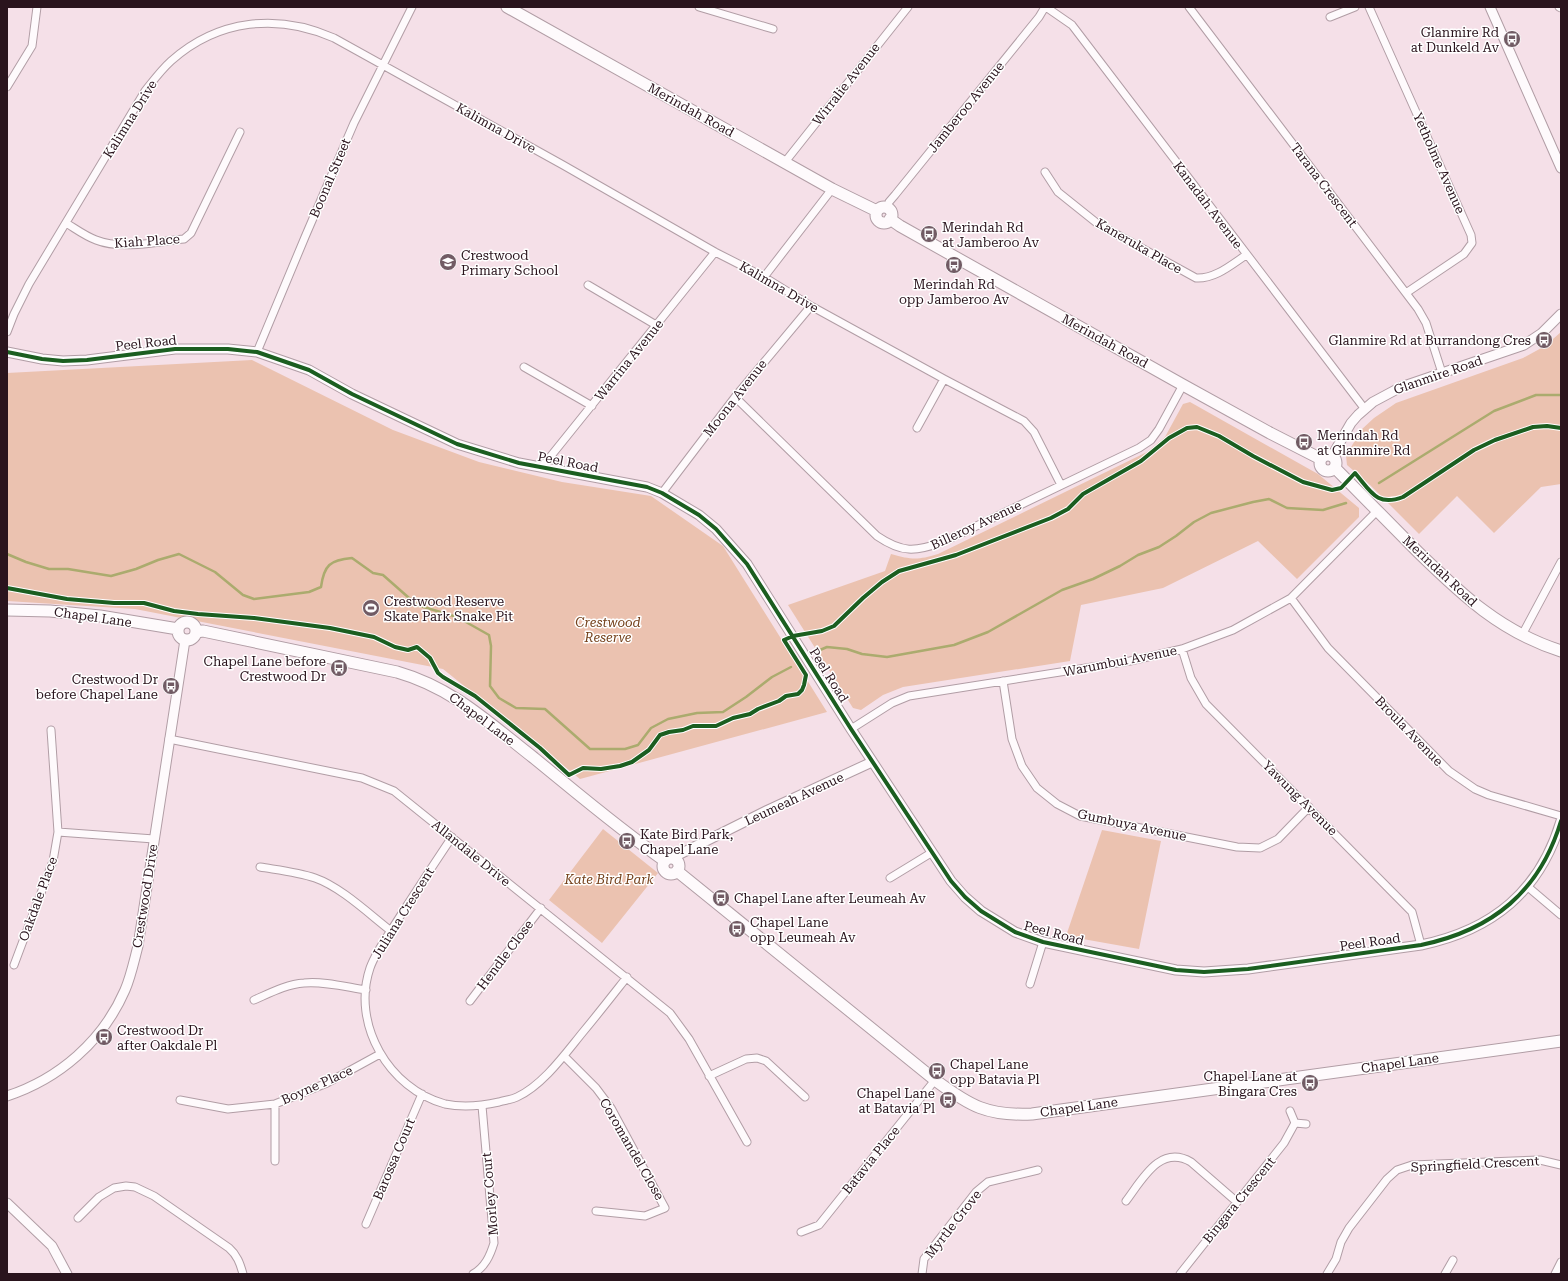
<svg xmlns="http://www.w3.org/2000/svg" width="1568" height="1281" font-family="'Roboto Serif',serif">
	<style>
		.green { fill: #ebc2b0 }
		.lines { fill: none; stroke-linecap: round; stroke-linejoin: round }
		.stream { stroke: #abab6e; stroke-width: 2.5 }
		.minor-casing { stroke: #b19da5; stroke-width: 9 }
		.tertiary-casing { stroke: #b19da5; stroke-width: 11 }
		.secondary-casing { stroke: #b19da5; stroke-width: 13 }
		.minor { stroke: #fefafc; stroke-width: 7 }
		.tertiary { stroke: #fefafc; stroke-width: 9 }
		.secondary { stroke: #fefafc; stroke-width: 11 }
		.cycleway-casing { stroke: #fff; stroke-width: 6 }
		.cycleway { stroke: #1b5e20; stroke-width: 4 }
		.labels { text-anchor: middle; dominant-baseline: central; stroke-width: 3; stroke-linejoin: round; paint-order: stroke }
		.poi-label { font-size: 13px; fill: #2a141d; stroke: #fff; text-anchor: start }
		.street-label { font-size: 13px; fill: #2a141d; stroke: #fff }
		.park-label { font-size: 13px; font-style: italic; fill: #74411b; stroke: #fff }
	</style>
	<rect width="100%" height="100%" fill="#f5e0e8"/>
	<path class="green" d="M1561,332V484L1541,487L1494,533L1457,496L1419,534L1370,485L1347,465L1346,456L1361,430L1374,418L1396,403L1523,358L1545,346Z
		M252,360L393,430L479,462L562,482L651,496L723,546L827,712L580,779L443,669L135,609L7,601V373Z
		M1190,402L1318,474L1359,508V517L1297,579L1258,541L1163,588L1081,605L1070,661L903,687L883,695L861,710L853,708L788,605L885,571L891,554C912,560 918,560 938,554L1147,452L1165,437L1183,404Z
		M603,829L658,873L602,943L549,900Z
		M1102,830L1161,841L1139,949L1066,936Z"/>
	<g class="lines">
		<path class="stream" d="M1379,483L1494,411L1536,395H1561
			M7,554L26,562L49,569H68L111,576L136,569L158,560L179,554L215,572L243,595L254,599L309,592L321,587C324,565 330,560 352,558L373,573L383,575L417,605L457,617L489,635L491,646L490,686L499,698L516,708L545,709L590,749H625L638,745L651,728L668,719L697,713L723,712L746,697L772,677L791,667
			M820,650L827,647L847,649L862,654L887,657L954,645L988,632L1062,590L1093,579L1120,566L1138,555L1159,547L1176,536L1194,522L1211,513L1253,502L1269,499L1287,508L1323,510L1346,503"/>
		<g class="minor-casing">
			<path id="minor" d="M699,7L773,29
				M1046,7L1072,25L1364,408
				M1189,7L1418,309L1426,323L1442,373
				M1369,7L1471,235L1472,243L1464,254L1406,293
				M1559,7L1561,8
				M1330,17L1355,7
				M7,87L32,46L37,7
				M785,162L908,7
				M1045,172L1058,192L1098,224L1196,278C1215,279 1231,265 1246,255
				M888,208L889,202L895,195L1039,17L1045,7
				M66,223C76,229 85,236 96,240C121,250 157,242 184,239L191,233L240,132
				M764,277L832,189
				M588,285L656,325
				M7,332L14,314L29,284L145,91C153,81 161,70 171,61C218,19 278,13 334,38L563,165L715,252L764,277L811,306L944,379L1024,421L1034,432L1061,485
				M257,352L305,237L354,123L412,7
				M524,367L592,406
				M735,397L877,536C902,553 915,552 943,542L1139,448L1151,440L1159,429L1183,385
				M917,428L944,379
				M542,467L715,252
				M662,493L735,397L811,306
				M1291,598L1328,648L1449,771L1475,789L1489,795L1561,816
				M1522,635L1561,562
				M1182,649L1191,678L1206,704L1412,912L1421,945
				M1003,681L1012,739L1022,766L1037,788L1057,804L1080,816L1237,847L1260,848L1278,839L1309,807
				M851,729L892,703L909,696L1130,661L1182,649L1233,630L1291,598L1377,511
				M169,739L362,778L394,791L670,1013L689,1039L747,1142
				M58,832L154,839
				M452,837C434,864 416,891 399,918C389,934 376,951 370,968C351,1024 389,1089 445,1104C464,1108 481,1106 499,1102C505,1100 511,1100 517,1097C543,1085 565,1054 583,1032C598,1014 612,996 627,977
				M260,867C278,870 298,872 315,878C341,887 369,914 391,931
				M890,878L931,853
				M1528,887L1561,915
				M14,965L53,861L58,832L51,730
				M1030,984L1043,942
				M254,1000C270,993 287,984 304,983C324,981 346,987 366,990
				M470,1001L541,908
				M564,1056L596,1088L611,1108L665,1208L645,1216L596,1211
				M709,1076L746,1059L757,1058L766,1061L805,1097
				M180,1100L228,1109L275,1104L327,1083L380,1054
				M1295,1123L1306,1124
				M275,1161V1104
				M1126,1201C1142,1180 1160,1144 1191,1162L1237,1202
				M78,1218L99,1197L114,1188L126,1186L135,1187L154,1196L229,1248C237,1255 240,1263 243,1274
				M366,1224L422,1094
				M801,1232L819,1225L935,1080
				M473,1274C485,1267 490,1256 494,1243L482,1106
				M922,1274L924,1259L976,1192L988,1182L1038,1170
				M1180,1274L1284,1143L1295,1123L1290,1111
				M1327,1274L1336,1259L1341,1242L1349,1228L1387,1179L1397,1170L1412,1165L1540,1160L1561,1165
				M1445,1274L1453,1260
				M1555,1274L1561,1262"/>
		</g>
		<g class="tertiary-casing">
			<path id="tertiary" d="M1490,7L1561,168
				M7,352L42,359L63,361L87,360L175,349H228L257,352L309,370L352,394L457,444L519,463L647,487L662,493L699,515L716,529L747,564L851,729L951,881L965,897L981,911L1015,932L1043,942L1176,970L1204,972L1248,969L1421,945C1493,930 1540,891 1561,821
				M1332,456L1351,423L1358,415L1373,402L1401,387L1524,345L1542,333L1561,314
				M675,859L678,855L768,810L872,762
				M7,1096C59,1079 103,1041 125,990C131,976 134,961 138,946L185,640
				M7,1203L52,1246L67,1274"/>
		</g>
		<g class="secondary-casing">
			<path id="secondary" d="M507,7L832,189L877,211
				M876 215a8 8 0 1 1 16 0a8 8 0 1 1-16 0Z
				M890,219L900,226L1183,385L1270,433L1321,459
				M1320 463a8 8 0 1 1 16 0a8 8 0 1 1-16 0Z
				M1335,468C1363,496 1390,524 1418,552C1462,595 1501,632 1561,651
				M7,610L50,611L100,616L178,629
				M178 631a9 9 0 1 1 18 0a9 9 0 1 1-18 0Z
				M196,632L203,631L397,672C453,688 489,723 534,758C577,793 619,829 665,861
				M663 866a8 8 0 1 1 16 0a8 8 0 1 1-16 0Z
				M677,871L935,1080C970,1106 987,1116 1032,1114L1561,1041"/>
		</g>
		<use href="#minor" class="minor"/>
		<use href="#tertiary" class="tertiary"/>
		<use href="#secondary" class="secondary"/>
		<g class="cycleway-casing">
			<path id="cycleway" d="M7,352L42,359L63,361L87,360L175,349H228L257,352L309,370L352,394L457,444L519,463L647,487L662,493L699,515L716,529L747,564L851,729L951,881L965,897L981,911L1015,932L1043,942L1176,970L1204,972L1248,969L1421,945C1493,930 1540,891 1561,821
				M7,588L67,599L114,603H144L174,611L198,614L254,618L330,628L374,637L395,647L408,650L417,647L430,658L438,673L443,677L475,696L540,748L569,775L583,768L601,769L620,766L632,762L649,750L660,735L669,732L683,730L693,726H716L733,718L750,714L758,709L779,701L786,696L798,694L802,690L804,685L806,675L784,640L793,636L822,631L834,626L863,598L882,582L899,571L956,555L1051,518L1068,509L1083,494L1141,461L1169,438L1187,428L1197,427L1219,436L1253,456L1303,482L1332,490L1341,488L1355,473C1371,492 1377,507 1403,497L1474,450L1495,440L1533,427L1547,426L1561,428"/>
		</g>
		<use href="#cycleway" class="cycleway"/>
	</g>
	<defs>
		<g id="bus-disc" transform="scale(0.9)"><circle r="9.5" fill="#715b64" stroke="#fff"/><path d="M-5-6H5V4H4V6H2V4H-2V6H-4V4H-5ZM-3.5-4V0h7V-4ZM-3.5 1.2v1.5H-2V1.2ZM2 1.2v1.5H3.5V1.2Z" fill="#fff"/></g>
		<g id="school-disc" transform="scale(0.9)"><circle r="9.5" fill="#715b64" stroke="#fff"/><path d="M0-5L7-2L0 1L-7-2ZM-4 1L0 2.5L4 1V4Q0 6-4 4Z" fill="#fff"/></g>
		<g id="stadium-disc" transform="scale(0.9)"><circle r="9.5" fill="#715b64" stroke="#fff"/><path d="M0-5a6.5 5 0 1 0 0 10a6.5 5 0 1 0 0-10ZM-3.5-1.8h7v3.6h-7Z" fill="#fff"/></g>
	</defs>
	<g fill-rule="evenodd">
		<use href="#bus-disc" x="1512" y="39"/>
		<use href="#bus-disc" x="929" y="234"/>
		<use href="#school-disc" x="448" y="262"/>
		<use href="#bus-disc" x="954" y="265"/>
		<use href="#bus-disc" x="1544" y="340"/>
		<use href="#bus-disc" x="1304" y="442"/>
		<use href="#stadium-disc" x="371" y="608"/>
		<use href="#bus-disc" x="339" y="668"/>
		<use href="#bus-disc" x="171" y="686"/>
		<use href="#bus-disc" x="627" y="841"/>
		<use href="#bus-disc" x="721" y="898"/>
		<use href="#bus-disc" x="737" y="929"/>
		<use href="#bus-disc" x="104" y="1037"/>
		<use href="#bus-disc" x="937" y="1071"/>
		<use href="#bus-disc" x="1310" y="1083"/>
		<use href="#bus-disc" x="948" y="1100"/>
	</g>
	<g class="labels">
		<g class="poi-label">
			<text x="1499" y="32" text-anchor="end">Glanmire Rd<tspan x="1499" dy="15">at Dunkeld Av</tspan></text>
			<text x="942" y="227">Merindah Rd<tspan x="942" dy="15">at Jamberoo Av</tspan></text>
			<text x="461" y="255">Crestwood<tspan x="461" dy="15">Primary School</tspan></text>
			<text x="954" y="284" text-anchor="middle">Merindah Rd<tspan x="954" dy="15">opp Jamberoo Av</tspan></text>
			<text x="1531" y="340" text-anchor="end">Glanmire Rd at Burrandong Cres</text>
			<text x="1317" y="435">Merindah Rd<tspan x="1317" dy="15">at Glanmire Rd</tspan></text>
			<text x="384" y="601">Crestwood Reserve<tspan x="384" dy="15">Skate Park Snake Pit</tspan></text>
			<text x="326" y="661" text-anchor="end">Chapel Lane before<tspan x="326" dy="15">Crestwood Dr</tspan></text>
			<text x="158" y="679" text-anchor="end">Crestwood Dr<tspan x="158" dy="15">before Chapel Lane</tspan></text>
			<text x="640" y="834">Kate Bird Park,<tspan x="640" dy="15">Chapel Lane</tspan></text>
			<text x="734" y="898">Chapel Lane after Leumeah Av</text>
			<text x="750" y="922">Chapel Lane<tspan x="750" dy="15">opp Leumeah Av</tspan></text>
			<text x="117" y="1030">Crestwood Dr<tspan x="117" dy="15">after Oakdale Pl</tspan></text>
			<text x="950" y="1064">Chapel Lane<tspan x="950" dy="15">opp Batavia Pl</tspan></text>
			<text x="1297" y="1076" text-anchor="end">Chapel Lane at<tspan x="1297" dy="15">Bingara Cres</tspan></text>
			<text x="935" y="1093" text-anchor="end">Chapel Lane<tspan x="935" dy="15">at Batavia Pl</tspan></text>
		</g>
		<g class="street-label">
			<text transform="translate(846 84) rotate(-52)">Wirralie Avenue</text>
			<text transform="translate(966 107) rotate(-51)">Jamberoo Avenue</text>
			<text transform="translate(691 110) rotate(29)">Merindah Road</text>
			<text transform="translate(130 119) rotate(-58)">Kalimna Drive</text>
			<text transform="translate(496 128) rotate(29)">Kalimna Drive</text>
			<text transform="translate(1439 163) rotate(66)">Yetholme Avenue</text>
			<text transform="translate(330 178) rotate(-67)">Boonal Street</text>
			<text transform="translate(1324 185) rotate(53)">Tarana Crescent</text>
			<text transform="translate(1208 205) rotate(53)">Kanadah Avenue</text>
			<text transform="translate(147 241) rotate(-4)">Kiah Place</text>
			<text transform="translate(1139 246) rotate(30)">Kaneruka Place</text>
			<text transform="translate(779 287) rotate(30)">Kalimna Drive</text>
			<text transform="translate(1105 341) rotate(29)">Merindah Road</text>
			<text transform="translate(146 343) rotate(-6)">Peel Road</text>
			<text transform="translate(629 360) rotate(-51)">Warrina Avenue</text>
			<text transform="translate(1438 375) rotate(-19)">Glanmire Road</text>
			<text transform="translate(735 398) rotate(-52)">Moona Avenue</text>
			<text transform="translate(568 462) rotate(11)">Peel Road</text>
			<text transform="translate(976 525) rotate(-25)">Billeroy Avenue</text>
			<text transform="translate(1440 571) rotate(43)">Merindah Road</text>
			<text transform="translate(93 617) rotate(8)">Chapel Lane</text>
			<text transform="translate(1120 661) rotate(-11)">Warumbui Avenue</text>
			<text transform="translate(829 675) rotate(58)">Peel Road</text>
			<text transform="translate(482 719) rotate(37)">Chapel Lane</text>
			<text transform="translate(1409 731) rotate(46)">Broula Avenue</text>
			<text transform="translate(1300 798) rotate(45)">Yawung Avenue</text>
			<text transform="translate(794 799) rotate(-25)">Leumeah Avenue</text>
			<text transform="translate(1132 825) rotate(12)">Gumbuya Avenue</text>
			<text transform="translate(471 853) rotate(39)">Allandale Drive</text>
			<text transform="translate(145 896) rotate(-81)">Crestwood Drive</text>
			<text transform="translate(38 899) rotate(-70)">Oakdale Place</text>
			<text transform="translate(403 913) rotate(-58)">Juliana Crescent</text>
			<text transform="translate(1054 933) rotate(15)">Peel Road</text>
			<text transform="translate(1370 942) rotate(-8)">Peel Road</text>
			<text transform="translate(505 955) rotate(-53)">Hendle Close</text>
			<text transform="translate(1400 1063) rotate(-8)">Chapel Lane</text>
			<text transform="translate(317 1085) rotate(-24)">Boyne Place</text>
			<text transform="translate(1079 1107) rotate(-8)">Chapel Lane</text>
			<text transform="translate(632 1149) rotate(60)">Coromandel Close</text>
			<text transform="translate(394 1159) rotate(-67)">Barossa Court</text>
			<text transform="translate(871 1160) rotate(-51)">Batavia Place</text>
			<text transform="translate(1475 1164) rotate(-3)">Springfield Crescent</text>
			<text transform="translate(490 1194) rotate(-95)">Morley Court</text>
			<text transform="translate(1239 1200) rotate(-51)">Bingara Crescent</text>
			<text transform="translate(953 1224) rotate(-52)">Myrtle Grove</text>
		</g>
		<g class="park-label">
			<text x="608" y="622">Crestwood<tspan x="608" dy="15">Reserve</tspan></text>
			<text x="609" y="879">Kate Bird Park</text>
		</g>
	</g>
	<rect width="1568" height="1281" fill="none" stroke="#2a141d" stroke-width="16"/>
</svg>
